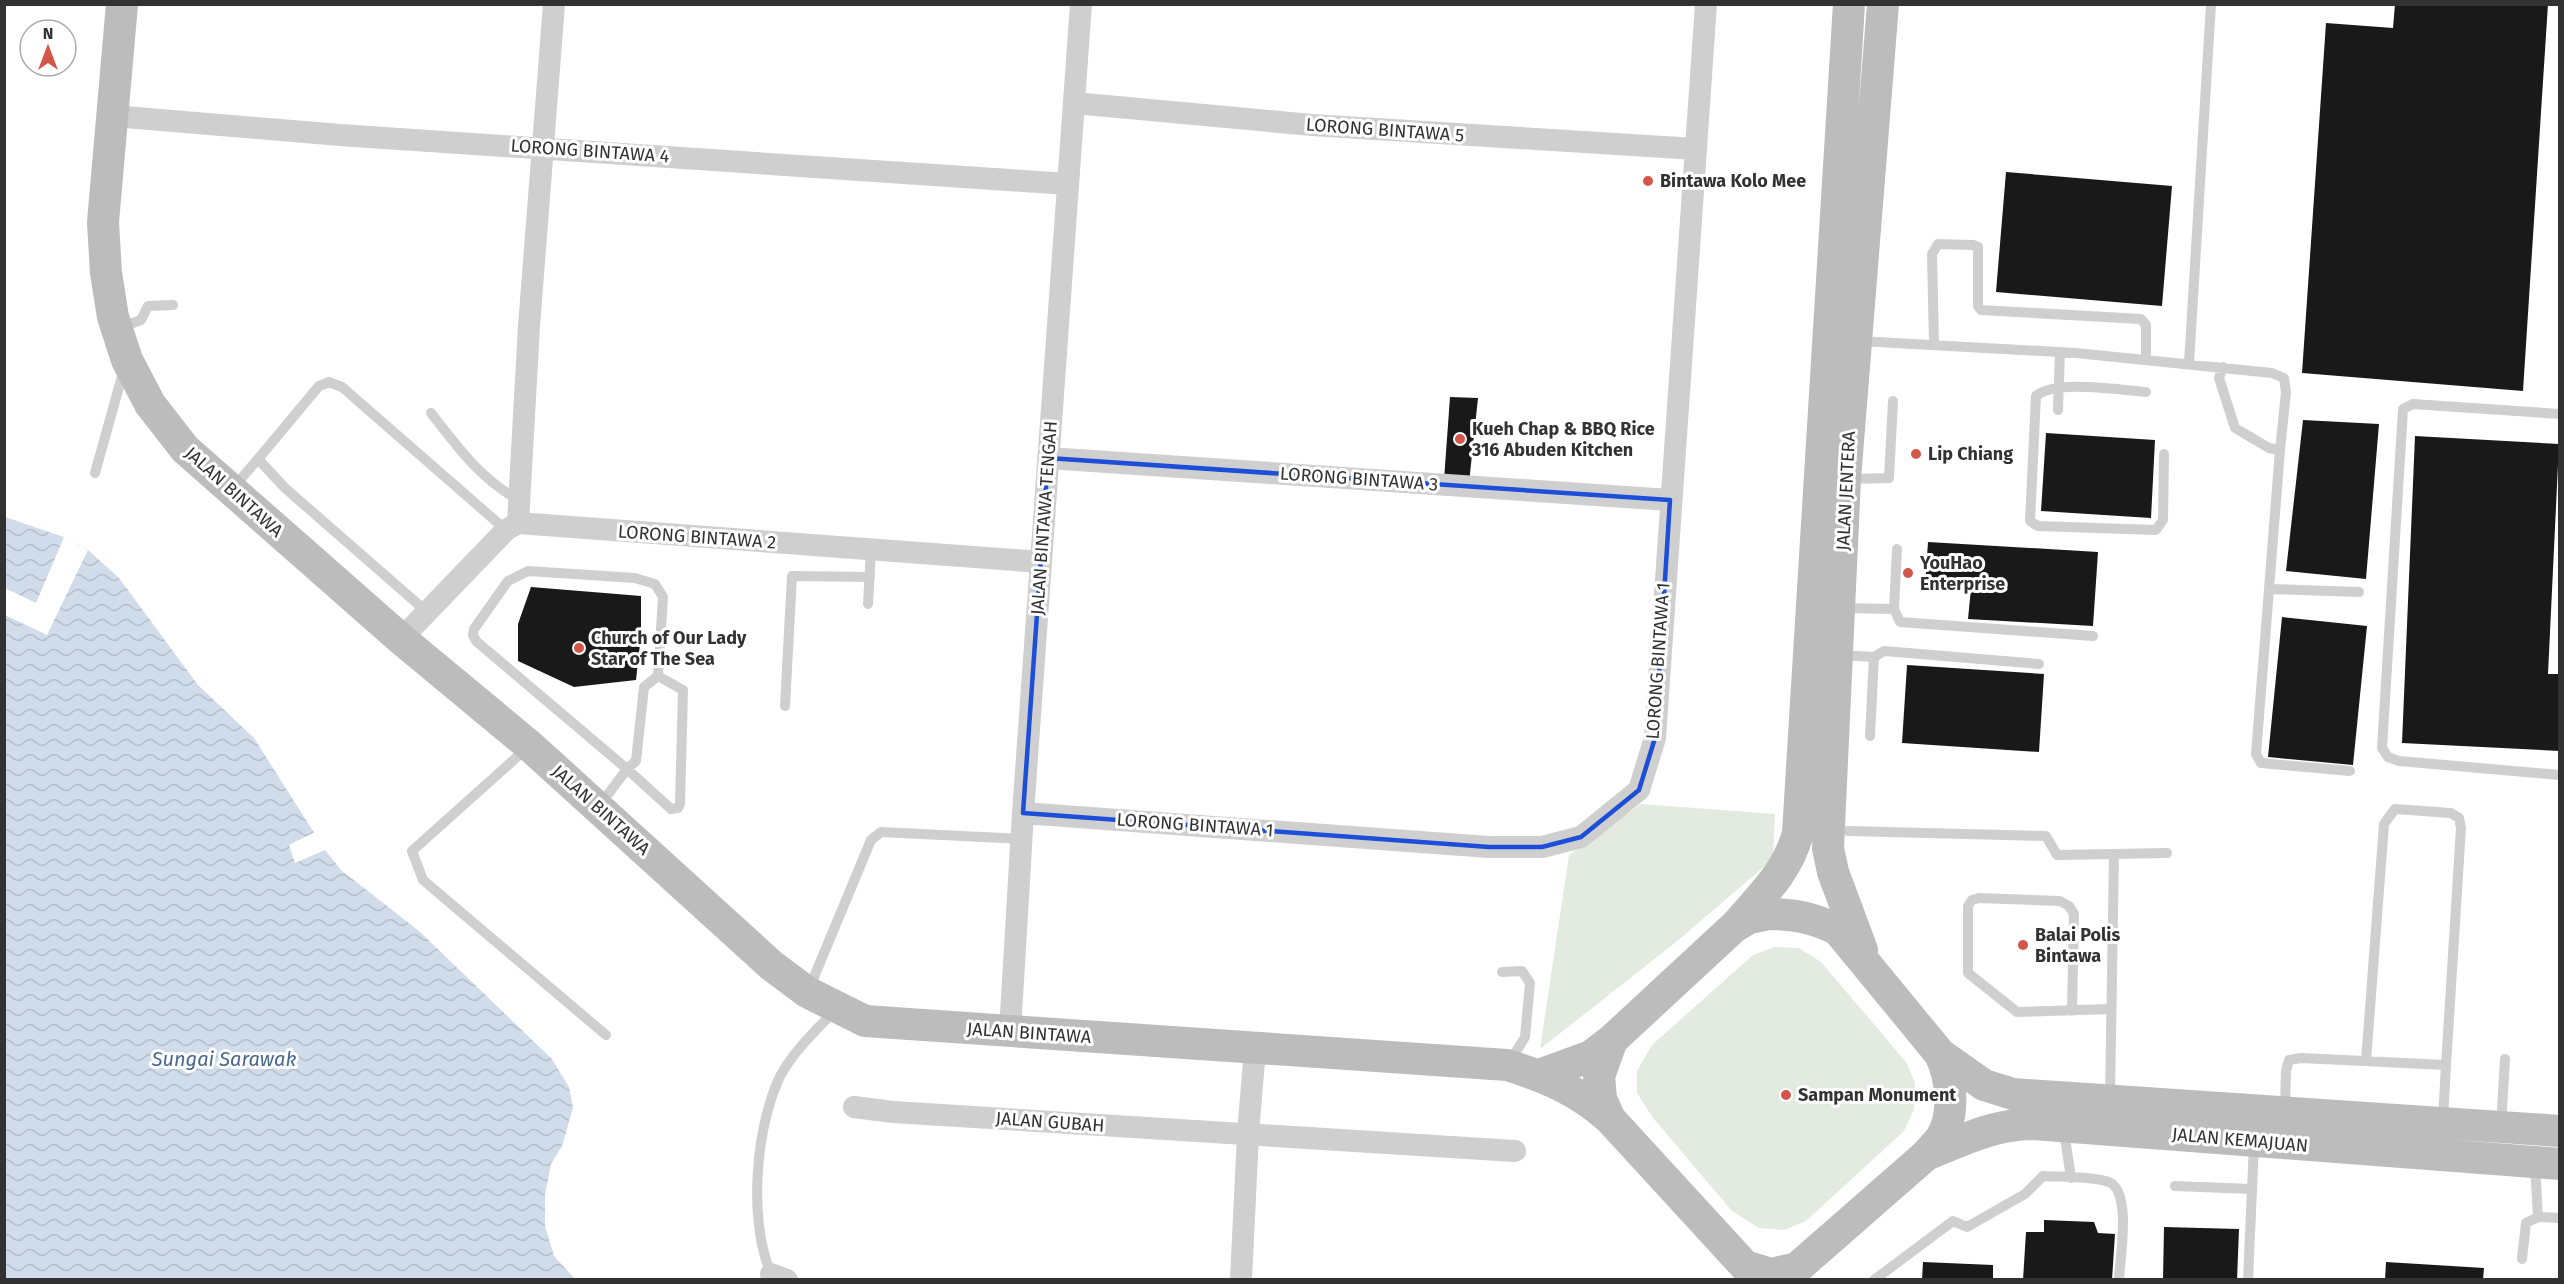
<svg xmlns="http://www.w3.org/2000/svg" width="2564" height="1284" font-family="'Fira Sans',sans-serif">
	<style>
		.green { fill: #e3eadf }
		.water { fill: url(#water-waves) }
		.pier { fill: #fff }
		.building { fill: #191919 }
		.lines { fill: none; stroke-linecap: round; stroke-linejoin: round }
		.lane { stroke: #cfcfcf; stroke-width: 10 }
		.street { stroke: #cfcfcf; stroke-width: 22 }
		.secondary { stroke: #bcbcbc; stroke-width: 32 }
		.marked { fill: none; stroke: #1d4ed8; stroke-width: 4.5; stroke-linejoin: round }
		.poi-dot { fill: #d45549; stroke: #fff; stroke-width: 2 }
		.labels { text-anchor: middle; dominant-baseline: central; stroke-width: 6; stroke-linejoin: round; paint-order: stroke }
		.street-label { font-size: 18px; fill: #323232; stroke: #fff }
		.poi-label { font-size: 18px; font-weight: bold; fill: #323232; stroke: #fff; text-anchor: start }
		.water-label { font-size: 20px; font-style: italic; fill: #47678d; stroke: #fff }
	</style>
	<defs>
		<pattern id="water-waves" width="16" height="10" patternUnits="userSpaceOnUse" patternTransform="scale(1.5)"><rect width="16" height="10" fill="#d1dcea"/><path d="M0 5q4-4 8 0t8 0" fill="none" stroke="#b4bdc9"/></pattern>
	</defs>
	<rect width="100%" height="100%" fill="#fff"/>
	<path class="green" d="M1641,804L1775,814L1773,859L1676,942L1540,1049L1569,855Z
		M1775,947L1799,948L1821,962L1906,1062L1915,1083L1914,1109L1904,1131L1806,1221L1784,1230L1759,1228L1732,1211L1653,1118L1637,1093V1071L1652,1045L1753,955Z"/>
	<path class="water" d="M5,517L64,537L88,550L119,578L198,685L254,738L325,850L341,870L419,931L552,1059L569,1087L573,1108L562,1146L551,1164L545,1195V1226L554,1256L575,1279L5,1280Z"/>
	<path class="pier" d="M64,537L88,550L47,635L5,615V588L36,603Z
		M315,832L325,850L295,863L289,845Z"/>
	<path class="building" d="M2395,4H2548L2523,391L2302,373L2326,23L2393,28Z
		M2006,172L2172,186L2162,306L1996,292Z
		M1450,397L1478,398L1469,483L1444,480Z
		M2303,420L2379,424L2366,579L2286,571Z
		M2046,433L2155,440L2151,518L2041,511Z
		M2415,436L2559,444L2548,674H2560V751L2402,743Z
		M1928,542L2098,552L2093,626L1968,619L1971,588L1925,585Z
		M531,587L641,596V635L636,680L574,687L518,661V624Z
		M2282,617L2367,626L2353,765L2268,757Z
		M1907,665L2044,674L2039,752L1902,743Z
		M2044,1220L2094,1222L2098,1233L2115,1234L2112,1280H2023L2026,1232H2044Z
		M2164,1227L2239,1229L2237,1280H2163Z
		M1923,1262L1993,1265V1280H1922Z
		M2386,1262L2484,1268L2483,1280H2385Z"/>
	<g class="lines">
		<path class="lane" d="M119,328L141,320L148,306L173,305
			M1859,341L2076,353L2272,373L2284,378L2286,392L2280,450
			M1934,343L1932,254L1938,244L1973,245L1978,247V306L1981,310L2141,319L2146,325V358
			M2189,363L2211,4
			M2223,367L2219,378L2235,428L2269,448L2280,450L2256,754L2261,763L2350,771
			M2146,392C2120,390 2055,379 2036,396L2030,521L2038,526L2156,530L2163,520L2164,454
			M2058,410L2060,352
			M431,413C457,446 481,480 519,500
			M2560,414L2413,404L2403,409L2382,748L2388,757L2399,761L2560,775
			M95,473L124,369
			M1848,479L1889,478L1893,401
			M233,488L258,459
			M1897,549L1894,609L1900,622L2093,636
			M528,571L635,578L655,584L663,597L658,676L644,687L636,761L627,769L476,641L473,635L474,629L508,581Z
			M2271,589L2359,592
			M868,604L871,550
			M1841,608L1894,609
			M427,612L285,488L258,459L319,386L329,382L342,387L506,530
			M1838,655L1874,657L1884,651L2039,664
			M785,706L792,576L870,577
			M1870,736L1874,657
			M527,748L412,851L423,880L606,1035
			M600,805L627,769L671,809L678,808L680,804L683,690L658,676
			M1848,831L2046,836L2057,855L2167,853
			M1502,972L1522,971L1530,983L1525,1037L1509,1063
			M809,989L871,840L881,832L1021,839
			M2072,1011L2074,914L2069,906L2060,901L1979,898L1972,900L1968,906V973L2017,1012L2111,1009
			M2366,1061L2384,824L2395,809L2451,813L2459,818L2461,828L2446,1065
			M2110,1097L2114,854
			M2285,1108L2286,1071L2289,1060L2301,1058L2446,1065L2443,1119
			M2501,1126L2505,1059
			M2064,1131L2071,1178
			M2535,1166L2538,1217
			M2175,1186L2251,1189
			M2522,1259L2526,1223L2538,1217L2560,1218
			M771,1274C749,1220 755,1137 777,1083C787,1058 815,1030 835,1011
			M1874,1280L1953,1221L1967,1227L2025,1194L2043,1176C2060,1177 2093,1176 2109,1182C2132,1192 2120,1257 2119,1280
			M2248,1280L2254,1144"/>
		<path class="street" d="M1074,103L1312,125L1696,149
			M113,116L340,135L1068,184
			M1048,458L1670,500
			M518,523L529,326L554,4
			M401,639L506,530L518,523L1041,562
			M1023,813L1489,847H1542L1581,837L1639,790L1655,738L1706,4
			M1010,1031L1023,813L1081,4
			M854,1107L893,1112L1515,1151
			M771,1274L787,1280
			M1241,1280L1248,1134L1255,1049"/>
		<path class="secondary" d="M122,4L103,222L106,273L113,317L127,360L150,404L185,449L401,639L530,746L771,965L807,992L865,1021L1507,1065C1546,1077 1579,1091 1610,1119
			M1769,914C1795,914 1814,918 1838,930L1940,1054C1951,1077 1956,1114 1941,1138C1937,1144 1930,1150 1925,1156L1797,1268L1771,1274L1745,1266L1610,1119L1601,1099L1599,1076L1612,1040L1734,927L1749,918Z
			M1737,924C1762,895 1788,871 1798,833L1849,4
			M1862,950L1833,872L1828,848L1845,479L1883,4
			M1940,1054L1984,1085L2013,1094L2560,1131
			M1539,1075L1591,1056L1612,1040
			M1926,1155C1961,1141 1994,1124 2032,1124L2560,1164"/>
	</g>
	<path class="marked" d="M1048,458L1670,500L1655,738L1639,790L1581,837L1542,847H1489L1023,813Z"/>
	<g class="poi-dot">
		<circle cx="1648" cy="181" r="6"/>
		<circle cx="1460" cy="439" r="6"/>
		<circle cx="1916" cy="454" r="6"/>
		<circle cx="1908" cy="573" r="6"/>
		<circle cx="579" cy="648" r="6"/>
		<circle cx="2023" cy="945" r="6"/>
		<circle cx="1786" cy="1095" r="6"/>
	</g>
	<g class="labels">
		<g class="street-label">
			<text transform="translate(1385 130) rotate(4)">LORONG BINTAWA 5</text>
			<text transform="translate(590 151) rotate(4)">LORONG BINTAWA 4</text>
			<text transform="translate(1359 479) rotate(4)">LORONG BINTAWA 3</text>
			<text transform="translate(1846 491) rotate(-87)">JALAN JENTERA</text>
			<text transform="translate(234 492) rotate(42)">JALAN BINTAWA</text>
			<text transform="translate(1044 518) rotate(-86)">JALAN BINTAWA TENGAH</text>
			<text transform="translate(697 537) rotate(4)">LORONG BINTAWA 2</text>
			<text transform="translate(1658 661) rotate(-86)">LORONG BINTAWA 1</text>
			<text transform="translate(601 810) rotate(42)">JALAN BINTAWA</text>
			<text transform="translate(1195 825) rotate(4)">LORONG BINTAWA 1</text>
			<text transform="translate(1029 1033) rotate(4)">JALAN BINTAWA</text>
			<text transform="translate(1050 1122) rotate(4)">JALAN GUBAH</text>
			<text transform="translate(2240 1140) rotate(5)">JALAN KEMAJUAN</text>
		</g>
		<g class="poi-label">
			<text x="1660" y="181">Bintawa Kolo Mee</text>
			<text x="1472" y="429">Kueh Chap &amp; BBQ Rice<tspan x="1472" dy="21">316 Abuden Kitchen</tspan></text>
			<text x="1928" y="454">Lip Chiang</text>
			<text x="1920" y="563">YouHao<tspan x="1920" dy="21">Enterprise</tspan></text>
			<text x="591" y="638">Church of Our Lady<tspan x="591" dy="21">Star of The Sea</tspan></text>
			<text x="2035" y="935">Balai Polis<tspan x="2035" dy="21">Bintawa</tspan></text>
			<text x="1798" y="1095">Sampan Monument</text>
		</g>
		<g class="water-label">
			<text x="224" y="1059">Sungai Sarawak</text>
		</g>
	</g>
	<rect width="2564" height="1284" fill="none" stroke="#323232" stroke-width="12"/>
	<g transform="translate(48 48)"><circle r="28" fill="#ffffff" stroke="#adadad" stroke-width="1.5"/>
	<path d="M0-4.5L10 22L0 15L-10 22Z" fill="#d45549"/>
	<text y="-9" font-size="16" font-weight="bold" text-anchor="middle" fill="#323232">N</text>
	</g>
</svg>
